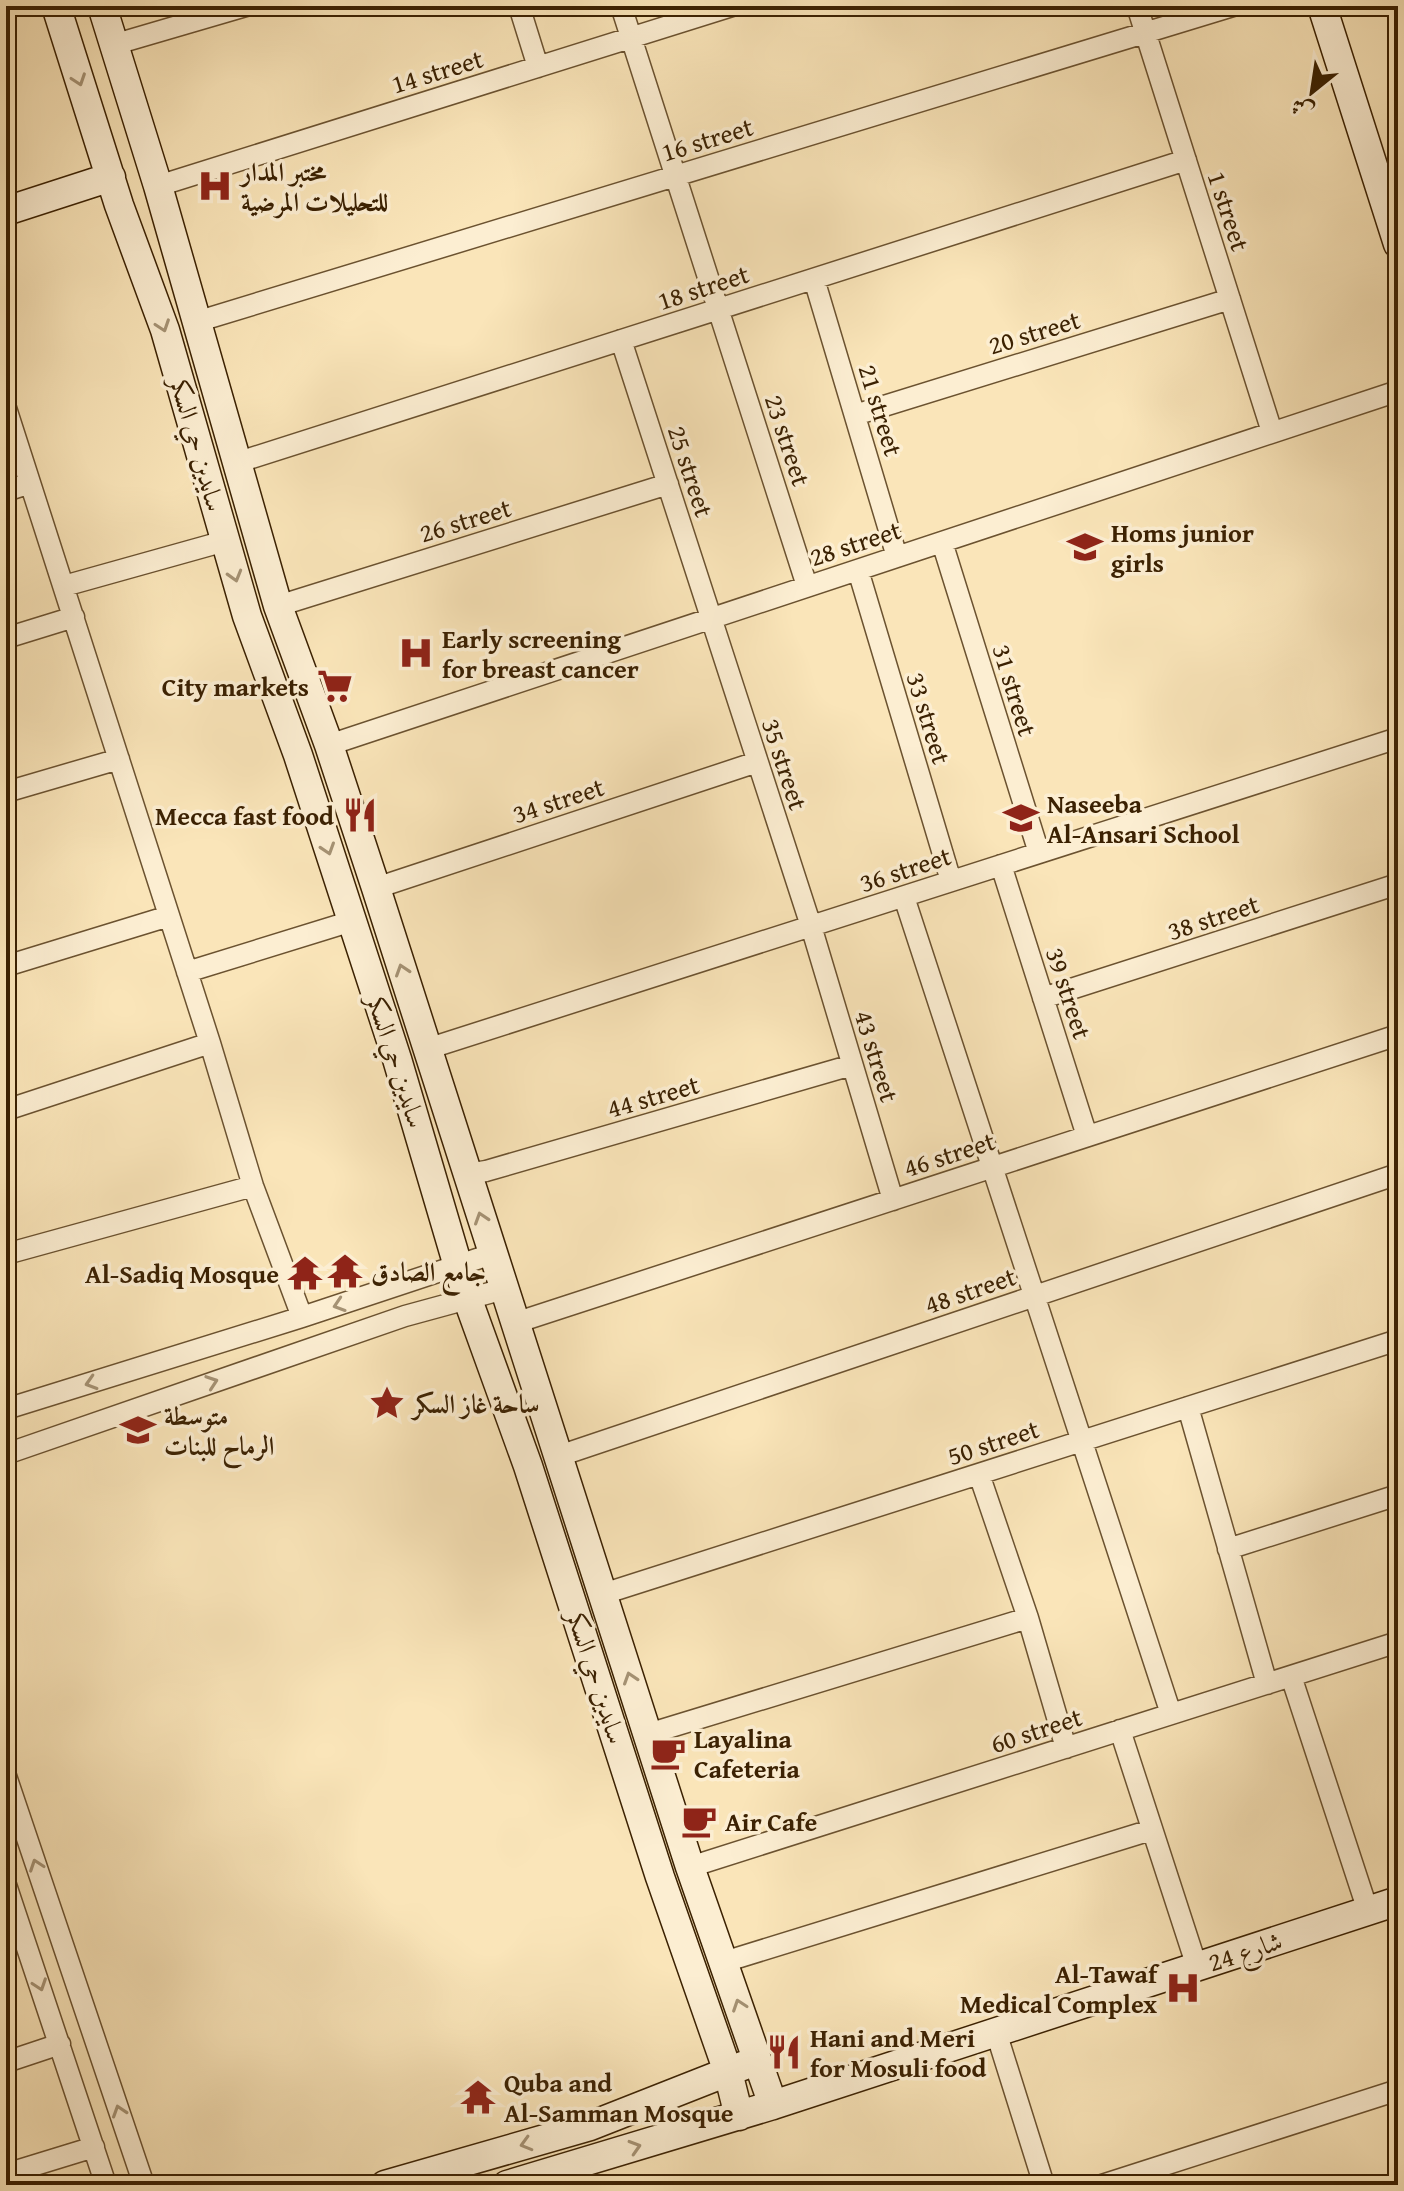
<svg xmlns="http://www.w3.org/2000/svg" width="1404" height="2191" font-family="'Gentium Book Plus',Amiri,serif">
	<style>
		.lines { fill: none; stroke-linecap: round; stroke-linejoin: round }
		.street-casing { stroke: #6b5230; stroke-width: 23 }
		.secondary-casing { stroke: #3b2102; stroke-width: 31 }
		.street { stroke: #fceed2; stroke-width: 20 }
		.secondary { stroke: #fceed2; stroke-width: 28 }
		.oneway { stroke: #a59274 }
		.labels { text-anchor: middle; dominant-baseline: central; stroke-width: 7; stroke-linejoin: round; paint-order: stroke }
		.street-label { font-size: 26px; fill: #3b2102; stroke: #fceed2 }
		.poi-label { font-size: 26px; font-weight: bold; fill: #3b2102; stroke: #fceed2; text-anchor: start }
	</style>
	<rect width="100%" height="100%" fill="#fae5b9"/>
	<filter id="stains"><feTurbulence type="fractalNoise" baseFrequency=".0025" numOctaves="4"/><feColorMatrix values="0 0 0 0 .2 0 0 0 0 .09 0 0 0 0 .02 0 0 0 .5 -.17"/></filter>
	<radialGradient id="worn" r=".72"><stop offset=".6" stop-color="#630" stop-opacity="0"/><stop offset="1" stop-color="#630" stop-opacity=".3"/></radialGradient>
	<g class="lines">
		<g class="street-casing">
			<path id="street" d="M519,6L538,67
				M621,6L807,586
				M1137,6L1272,432
				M116,44L246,6
				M158,186L732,6
				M814,279L897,557
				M196,322L1233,6
				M621,340L811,926L893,1200
				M6,408L210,1043L253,1186L302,1317
				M855,415L1230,299
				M236,463L1186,160
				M6,491L30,483
				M942,542L1039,853
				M858,570L951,881
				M64,586L225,541
				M278,606L668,484
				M6,638L74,617
				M329,745L1398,391
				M6,792L119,759
				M1001,865L1087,1136
				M376,888L757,762
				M904,897L1171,1714
				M6,966L169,916
				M187,972L352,921
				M1043,998L1398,884
				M427,1049L1398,738
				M6,1110L210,1043
				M467,1174L486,1171L852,1065
				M6,1254L253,1186
				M515,1323L1398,1035
				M1188,1407L1267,1684
				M6,1409L302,1317L492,1254
				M6,1454L405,1316L504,1289
				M559,1456L1398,1174
				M979,1474L1028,1618L1066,1748
				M1228,1549L1398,1495
				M603,1594L1398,1340
				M1291,1676L1368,1911
				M1120,1730L1197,1967
				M648,1734L1028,1618
				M6,1776L144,2185
				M690,1867L1398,1642
				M6,1885L106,2185
				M724,1962L1151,1830
				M996,2032L1044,2185
				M6,2062L60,2044
				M6,2174L94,2147
				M1102,2185L1398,2090"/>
		</g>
		<g class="secondary-casing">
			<path id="secondary" d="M56,6L119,205L165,330L247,616L298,755L397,1059L468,1300L528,1466L660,1877L728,2072L739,2116
				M102,6L158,186L278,606L329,745L376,888L690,1867L773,2105
				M1322,6L1398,244
				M6,211L111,177
				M385,2185L590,2126L745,2065
				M507,2185L773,2105L1398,1901"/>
		</g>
		<use href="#street" class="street"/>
		<use href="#secondary" class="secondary"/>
	</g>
	<defs><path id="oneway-chevron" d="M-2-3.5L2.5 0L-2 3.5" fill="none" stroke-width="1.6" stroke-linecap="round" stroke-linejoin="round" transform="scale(2)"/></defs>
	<g class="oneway">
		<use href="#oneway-chevron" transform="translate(79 80) rotate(71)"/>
		<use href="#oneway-chevron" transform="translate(163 326) rotate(71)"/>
		<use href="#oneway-chevron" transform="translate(235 576) rotate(74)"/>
		<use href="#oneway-chevron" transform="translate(328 849) rotate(72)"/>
		<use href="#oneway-chevron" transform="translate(402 970) rotate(-108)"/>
		<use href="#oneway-chevron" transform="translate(481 1218) rotate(-108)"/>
		<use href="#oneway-chevron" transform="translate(339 1305) rotate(162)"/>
		<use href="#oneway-chevron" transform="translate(212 1382) rotate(-19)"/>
		<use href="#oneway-chevron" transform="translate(91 1383) rotate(163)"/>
		<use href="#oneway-chevron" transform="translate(630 1678) rotate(-108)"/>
		<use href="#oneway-chevron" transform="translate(36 1865) rotate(-109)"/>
		<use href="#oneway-chevron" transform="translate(40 1985) rotate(71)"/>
		<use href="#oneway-chevron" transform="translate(739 2005) rotate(-109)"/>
		<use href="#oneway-chevron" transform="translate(119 2111) rotate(-108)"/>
		<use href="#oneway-chevron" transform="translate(526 2144) rotate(164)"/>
		<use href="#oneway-chevron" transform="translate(635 2147) rotate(-17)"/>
	</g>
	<defs>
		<g id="hospital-bare" transform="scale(2.76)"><path d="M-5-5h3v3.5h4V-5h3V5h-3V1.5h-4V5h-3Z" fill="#8f2418" stroke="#fceed2" stroke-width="2.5" paint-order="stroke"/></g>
		<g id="school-bare" transform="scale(2.76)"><path d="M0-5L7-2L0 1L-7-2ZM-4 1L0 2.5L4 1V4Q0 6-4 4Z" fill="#8f2418" stroke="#fceed2" stroke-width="2.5" paint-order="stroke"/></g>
		<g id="supermarket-bare" transform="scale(2.76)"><path d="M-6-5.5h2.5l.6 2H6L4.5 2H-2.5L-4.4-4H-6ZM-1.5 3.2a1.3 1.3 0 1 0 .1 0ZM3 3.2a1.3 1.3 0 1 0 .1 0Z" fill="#8f2418" stroke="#fceed2" stroke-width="2.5" paint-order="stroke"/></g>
		<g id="restaurant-bare" transform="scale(2.76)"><path d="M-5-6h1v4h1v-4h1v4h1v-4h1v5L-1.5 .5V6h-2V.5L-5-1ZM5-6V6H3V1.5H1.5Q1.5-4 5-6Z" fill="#8f2418" stroke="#fceed2" stroke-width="2.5" paint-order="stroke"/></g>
		<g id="temple-bare" transform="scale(2.76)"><path d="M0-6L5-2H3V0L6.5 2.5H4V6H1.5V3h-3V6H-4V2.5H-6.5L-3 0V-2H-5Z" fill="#8f2418" stroke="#fceed2" stroke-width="2.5" paint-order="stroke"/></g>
		<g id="sight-bare" transform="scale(2.76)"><path d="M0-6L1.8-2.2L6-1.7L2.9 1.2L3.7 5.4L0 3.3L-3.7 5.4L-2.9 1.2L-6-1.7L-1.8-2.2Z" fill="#8f2418" stroke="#fceed2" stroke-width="2.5" paint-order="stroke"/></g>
		<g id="cafe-bare" transform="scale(2.76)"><path d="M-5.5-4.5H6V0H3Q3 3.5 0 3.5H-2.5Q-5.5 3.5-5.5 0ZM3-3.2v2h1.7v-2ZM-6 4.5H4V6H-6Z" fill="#8f2418" stroke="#fceed2" stroke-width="2.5" paint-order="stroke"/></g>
	</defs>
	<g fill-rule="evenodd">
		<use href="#hospital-bare" x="215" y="186"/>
		<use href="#school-bare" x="1085" y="547"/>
		<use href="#hospital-bare" x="416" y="653"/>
		<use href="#supermarket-bare" x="335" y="686"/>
		<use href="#restaurant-bare" x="360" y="815"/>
		<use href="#school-bare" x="1021" y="818"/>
		<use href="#temple-bare" x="345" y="1271"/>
		<use href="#temple-bare" x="305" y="1273"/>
		<use href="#sight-bare" x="387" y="1403"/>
		<use href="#school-bare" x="138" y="1430"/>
		<use href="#cafe-bare" x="668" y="1753"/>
		<use href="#cafe-bare" x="699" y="1821"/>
		<use href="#hospital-bare" x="1183" y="1988"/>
		<use href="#restaurant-bare" x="784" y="2052"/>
		<use href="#temple-bare" x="478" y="2097"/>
	</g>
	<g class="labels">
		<g class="street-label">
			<text transform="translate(437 71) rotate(-17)">14 street</text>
			<text transform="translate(707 139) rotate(-17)">16 street</text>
			<text transform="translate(1229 211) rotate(72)">1 street</text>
			<text transform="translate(703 287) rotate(-18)">18 street</text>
			<text transform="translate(1034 332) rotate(-17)">20 street</text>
			<text transform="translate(881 410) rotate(73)">21 street</text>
			<text transform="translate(788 440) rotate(72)">23 street</text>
			<text transform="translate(198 444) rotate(74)">سايدين حي السكر</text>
			<text transform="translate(691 471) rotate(72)">25 street</text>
			<text transform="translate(465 520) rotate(-17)">26 street</text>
			<text transform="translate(855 543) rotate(-18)">28 street</text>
			<text transform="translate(1015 690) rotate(73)">31 street</text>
			<text transform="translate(929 718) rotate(73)">33 street</text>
			<text transform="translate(785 764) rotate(72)">35 street</text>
			<text transform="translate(558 800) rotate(-18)">34 street</text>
			<text transform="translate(905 869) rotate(-18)">36 street</text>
			<text transform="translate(1213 917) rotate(-18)">38 street</text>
			<text transform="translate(1069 993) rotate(72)">39 street</text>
			<text transform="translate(877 1056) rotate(73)">43 street</text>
			<text transform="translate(397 1061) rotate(72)">سايدين حي السكر</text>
			<text transform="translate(653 1096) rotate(-16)">44 street</text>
			<text transform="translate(949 1154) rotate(-18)">46 street</text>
			<text transform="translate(970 1290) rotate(-19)">48 street</text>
			<text transform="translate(993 1442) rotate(-18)">50 street</text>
			<text transform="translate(597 1677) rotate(72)">سايدين حي السكر</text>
			<text transform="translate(1036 1730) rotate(-18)">60 street</text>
			<text transform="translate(1245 1951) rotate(-18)">شارع 24</text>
		</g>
		<g class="poi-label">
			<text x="241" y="171">مختبر المدار<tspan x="241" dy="30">للتحليلات المرضية</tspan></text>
			<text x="1111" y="532">Homs junior<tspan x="1111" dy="30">girls</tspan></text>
			<text x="442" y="638">Early screening<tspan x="442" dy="30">for breast cancer</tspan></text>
			<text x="309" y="686" text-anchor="end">City markets</text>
			<text x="1047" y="803">Naseeba<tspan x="1047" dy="30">Al-Ansari School</tspan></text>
			<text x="334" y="815" text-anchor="end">Mecca fast food</text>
			<text x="371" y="1271">جامع الصادق</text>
			<text x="279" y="1273" text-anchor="end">Al-Sadiq Mosque</text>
			<text x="413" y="1403">ساحة غاز السكر</text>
			<text x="164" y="1415">متوسطة<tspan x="164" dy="30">الرماح للبنات</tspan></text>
			<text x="694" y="1738">Layalina<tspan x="694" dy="30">Cafeteria</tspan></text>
			<text x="725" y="1821">Air Cafe</text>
			<text x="1157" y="1973" text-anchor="end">Al-Tawaf<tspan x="1157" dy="30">Medical Complex</tspan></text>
			<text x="810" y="2037">Hani and Meri<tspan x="810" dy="30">for Mosuli food</tspan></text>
			<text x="504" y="2082">Quba and<tspan x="504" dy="30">Al-Samman Mosque</tspan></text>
		</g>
	</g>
	<rect width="1404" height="2191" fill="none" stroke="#fae5b9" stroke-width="32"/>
	<rect x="8" y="8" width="1388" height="2175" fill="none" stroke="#3b2102" stroke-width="4"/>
	<rect x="16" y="16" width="1372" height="2159" fill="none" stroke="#3b2102" stroke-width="2"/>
	<g transform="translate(1312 92) rotate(210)" stroke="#fceed2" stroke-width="6" paint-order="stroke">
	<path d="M0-6L14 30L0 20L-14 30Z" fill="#3b2102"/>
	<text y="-12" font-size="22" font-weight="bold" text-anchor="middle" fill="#3b2102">ش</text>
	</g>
	<rect width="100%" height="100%" filter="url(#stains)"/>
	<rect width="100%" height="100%" fill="url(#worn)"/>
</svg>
